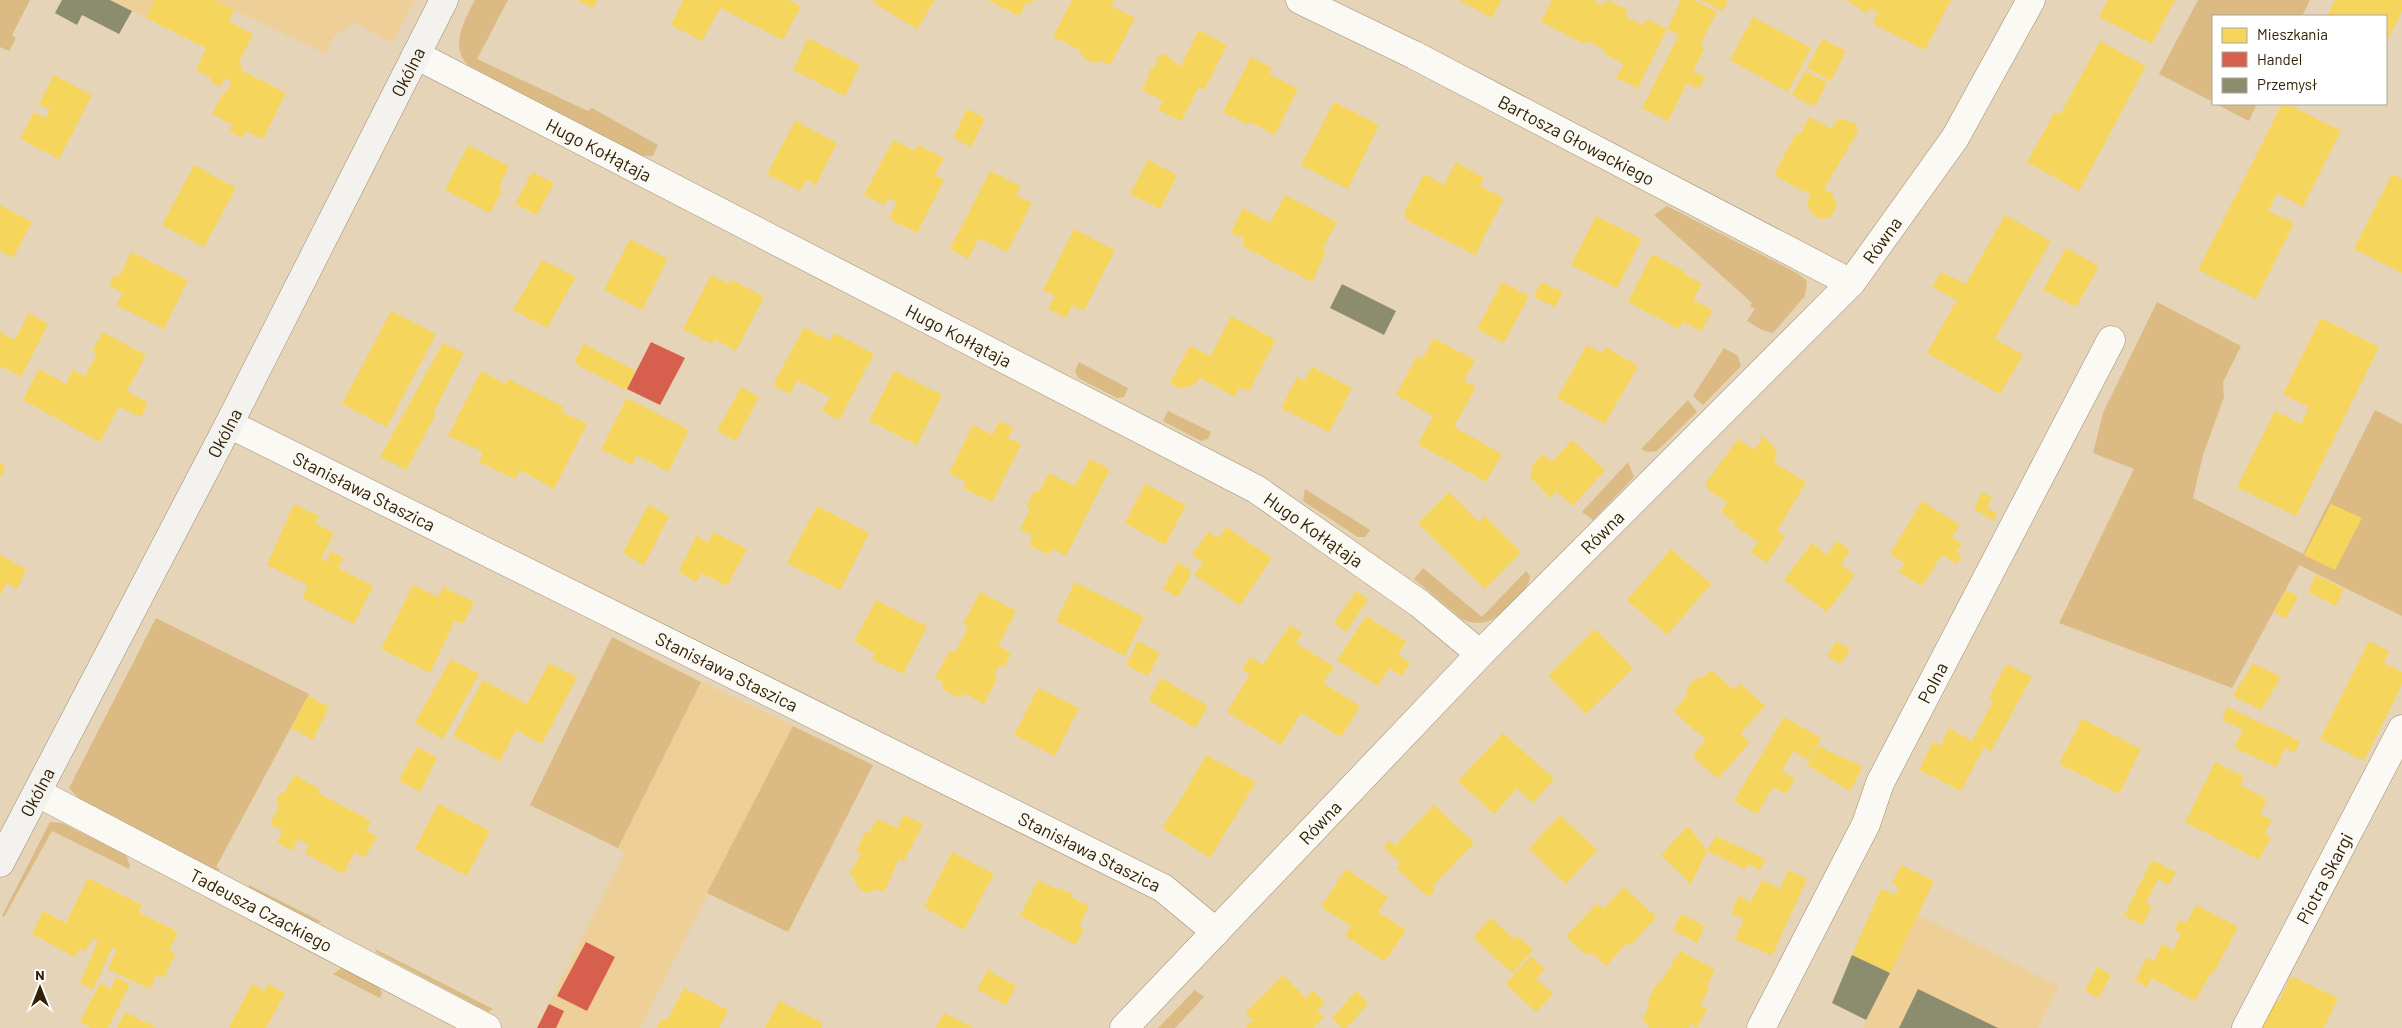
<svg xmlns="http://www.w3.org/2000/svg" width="2402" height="1028" font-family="Barlow,sans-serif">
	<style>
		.built { fill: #efcf98 }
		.green { fill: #dbbb83 }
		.homes { fill: #f6d55c }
		.shops { fill: #d6604d }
		.industry { fill: #8c8c6e }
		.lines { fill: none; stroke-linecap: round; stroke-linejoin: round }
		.street-casing { stroke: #9c8d72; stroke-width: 29 }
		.secondary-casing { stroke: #9c8d72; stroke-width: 29 }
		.street { stroke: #fbf9f4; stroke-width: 28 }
		.secondary { stroke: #f3f2ef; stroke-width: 28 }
		.labels { text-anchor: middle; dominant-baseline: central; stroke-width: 5; stroke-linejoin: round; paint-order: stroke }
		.street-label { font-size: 18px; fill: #302104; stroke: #fff }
	</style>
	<rect width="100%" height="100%" fill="#e5d4b7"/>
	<path class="built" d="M110,0H155L146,18Z
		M214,0H415L392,43L354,22L334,37L326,54Z
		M701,682L793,726L640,1028H537L625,852L618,848Z
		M1918,915L2059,986L2038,1028H1863Z"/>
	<path class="green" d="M0,0H30L12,35L16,38L9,51L0,47Z
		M475,0H508L477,59L588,111L592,108L658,145L653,156H639L468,65C449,47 465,19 475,0Z
		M2198,0H2310L2302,16H2213V102L2159,74Z
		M2216,104H2257L2249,121Z
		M1667,206L1797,273L1807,281L1805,296L1773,333L1762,330L1747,321L1755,309L1750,306L1752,303L1654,215Z
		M2157,302L2241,346L2223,382L2224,397L2203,455L2193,498L2303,554L2375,410L2402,424V616L2299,565L2232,688L2059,623L2134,469L2093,453L2103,413Z
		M1724,348L1738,356L1741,366L1703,405L1693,396Z
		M1079,362L1128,388L1124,397L1117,398L1078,378L1075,371Z
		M1688,400L1697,412L1657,451L1647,452L1641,449Z
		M1168,411L1211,432L1208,439L1201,441L1163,421Z
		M1628,462L1634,477L1593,520L1582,512Z
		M1305,489L1370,530L1365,537H1358L1303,501Z
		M1423,568L1482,617L1526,571L1530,576C1529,586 1523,591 1516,599C1500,616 1486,630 1462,619L1414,579Z
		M156,618L309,694L216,867L220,869L217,872L82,802L69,788Z
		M612,637L701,682L618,848L530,805Z
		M793,726L873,765L788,932L707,893Z
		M50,822L62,823L126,855L130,866L129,869L52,831L4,917L2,916Z
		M249,885L322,922L315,923L248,888Z
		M375,949L493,1009L488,1012L377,953Z
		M343,967L379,987L382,993L380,998L333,974Z
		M1195,990L1204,997L1175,1028H1158Z"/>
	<path class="homes" d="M155,0H214L234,10L229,22L253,34L238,64L243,66L241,70L286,93L263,139L246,131L242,138L229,131L233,125L212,114L223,93L225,94L232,82L225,78L220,87L210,81L211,78L196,70L206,48L146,18Z
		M577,0H597L593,8Z
		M683,0H789L801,6L783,40L720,8L702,41L671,25Z
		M875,0H935L917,29L874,3Z
		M988,0H1035V1L1026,3L1019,16Z
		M1072,0H1114L1111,6L1135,18L1110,65L1101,61L1094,63L1082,57L1080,50L1053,37Z
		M1459,0H1501L1492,18Z
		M1552,0H1593L1603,5L1608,0L1628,10L1625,16L1643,25L1647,19L1667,29L1638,88L1616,78L1624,64L1603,53L1605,50L1587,41L1585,44L1541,22Z
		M1681,0H1694L1717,12L1700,45L1705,47L1693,71L1705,77L1699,89L1687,83L1668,121L1642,108L1679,35L1667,29Z
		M1701,0H1728L1723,11Z
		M1846,0H1951L1925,50L1873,24L1878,13L1870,8L1867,13Z
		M2108,0H2175L2152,44L2099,17Z
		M2335,0H2402V11L2386,43V16H2327Z
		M1753,17L1811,48L1788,92L1730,60Z
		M1199,30L1227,45L1204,90L1199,87L1181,121L1158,110L1163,101L1142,90L1150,73L1149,72L1151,68L1153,69L1159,56L1165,54L1180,67Z
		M808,38L860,65L845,96L793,70Z
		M1822,39L1846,51L1831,81L1807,68Z
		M2100,41L2146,66L2079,191L2027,162L2055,112L2060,115Z
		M1251,57L1272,68L1269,74L1298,89L1275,135L1250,122L1248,125L1223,112Z
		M1805,71L1827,82L1817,103L1812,106L1792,95Z
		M54,75L92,95L59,159L20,139L34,112L46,118L50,110L39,104Z
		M1334,102L1379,125L1348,189L1301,165Z
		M2282,104H2288L2341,131L2303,207L2277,193L2268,211L2294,223L2256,299L2198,270Z
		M967,109L985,118L971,147L953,138Z
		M1809,117L1832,129L1837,120L1843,119L1856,124L1858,131L1824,189L1832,193L1837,205L1831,217L1821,219L1811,213L1807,203L1811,195L1774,175L1796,133L1800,135Z
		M795,121L837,143L816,185L806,180L800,191L767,174Z
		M893,140L915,151L918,145L944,158L935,175L944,180L917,233L889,219L897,202L888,198L884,205L864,195Z
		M468,145L509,166L499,187L503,189L490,213L445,190Z
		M1148,160L1177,175L1160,209L1130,194Z
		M1456,162L1484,178L1480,186L1504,198L1475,255L1407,220L1404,213L1424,174L1444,185Z
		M194,165L236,188L204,247L162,225Z
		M990,171L1021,186L1016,195L1032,203L1007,252L979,238L968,259L950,249Z
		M532,172L554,183L537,215L515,204Z
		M2392,174L2402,179V273L2354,249Z
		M1285,195L1337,222L1322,250L1326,252L1312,282L1242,246L1245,239L1231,232L1243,208L1270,223Z
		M0,205L32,222L13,258L0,251Z
		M2005,215L2051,241L1995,339L2023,355L2000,394L1927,353L1957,300L1932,287L1941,272L1966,284Z
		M1596,216L1642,239L1617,288L1571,265Z
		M1074,229L1115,250L1084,311L1072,305L1066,318L1048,309L1055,296L1043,290Z
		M630,239L668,259L642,310L604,290Z
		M2066,248L2099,266L2076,307L2043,290Z
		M131,252L188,280L164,329L116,305L123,293L109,286L114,275L119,277Z
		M1652,254L1686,272L1685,275L1702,283L1693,300L1713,310L1701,331L1683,322L1679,329L1628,302Z
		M542,260L576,277L547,328L513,310Z
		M711,275L729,284L732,280L764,297L736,351L714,339L712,344L683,329Z
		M1502,282L1529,296L1504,343L1477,329Z
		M1541,282L1563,292L1555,307L1534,297Z
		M391,311L436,334L387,427L342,404Z
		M29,313L48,324L21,377L0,366V332L15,340Z
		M1231,316L1276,340L1249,391L1240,387L1235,397L1199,377L1196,384L1180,389L1170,383L1190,346L1211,356Z
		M2321,318L2379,347L2296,516L2237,487L2275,411L2301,424L2309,407L2283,394Z
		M804,327L830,341L835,333L874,354L839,420L822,411L830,397L797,380L790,394L773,385Z
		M103,332L146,355L127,391L148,403L141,417L119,407L100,442L23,400L39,369L66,384L73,370L85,376L97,354L92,351Z
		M1433,338L1475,360L1464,381L1476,387L1454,427L1502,454L1486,482L1418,444L1433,416L1396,395L1417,356L1423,359Z
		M443,343L464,353L433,413L436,414L406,470L380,457Z
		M584,344L636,371L626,390L574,363Z
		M1587,345L1602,353L1605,347L1638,366L1605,424L1557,398Z
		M1312,367L1352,388L1329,432L1281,408L1297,377L1304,381Z
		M481,371L506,384L508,379L564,407L562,412L587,424L554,489L520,470L515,479L479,462L483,452L448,436Z
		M894,371L942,395L917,445L869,421Z
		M741,387L759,397L736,441L717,431Z
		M627,398L689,430L668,472L637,455L632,465L601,449Z
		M999,421L1013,427L1008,438L1021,444L992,502L963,488L966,482L949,473L973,425L992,435Z
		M1761,435L1773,445L1777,454L1774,463L1806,482L1777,531L1785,536L1767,563L1751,553L1758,541L1734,526L1736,523L1726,517L1722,510L1727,502L1708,490L1709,487L1705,484L1738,439L1755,450L1762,439L1760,437Z
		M1572,440L1605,470L1573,506L1556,491L1550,498L1530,477L1533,469L1530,468L1542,454L1552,462Z
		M1090,459L1110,469L1066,556L1052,549L1049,555L1029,545L1033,536L1020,529L1030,509L1026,507L1034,491L1039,492L1049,473L1075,486Z
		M0,463L6,467L0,478Z
		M1145,484L1186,505L1165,545L1125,523Z
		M1449,492L1479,522L1485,516L1521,552L1485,589L1418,523Z
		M1982,492L1992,497L1987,508L1997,513L1994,521L1974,509Z
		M1922,501L1960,525L1952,538L1962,543L1956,552L1962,555L1956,564L1942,555L1922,586L1899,572L1905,563L1890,554Z
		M294,504L319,516L315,523L334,533L321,559L326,562L331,551L344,558L338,568L373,586L354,624L302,598L308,585L267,565Z
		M2331,504L2362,518L2335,570L2304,555Z
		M648,505L669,516L644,565L623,553Z
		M817,506L869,533L840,590L787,563Z
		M1226,527L1272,558L1240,605L1194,575L1203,562L1192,555L1208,532L1219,538Z
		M713,532L747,549L727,586L701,573L697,582L678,572L696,536L708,542Z
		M1837,541L1850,550L1841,564L1855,575L1827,612L1784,580L1812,543L1827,555Z
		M1671,549L1711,584L1667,635L1627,600Z
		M0,555L26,569L17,589L6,583L0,595Z
		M1178,562L1190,569L1189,578L1178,597L1163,589Z
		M2316,575L2344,589L2336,606L2308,592Z
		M1075,582L1144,617L1125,656L1056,621Z
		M413,585L438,597L443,587L474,602L463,624L455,620L430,673L381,649Z
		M2286,590L2298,596L2286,619L2274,612Z
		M1356,591L1368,599L1346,632L1334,623Z
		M980,592L1016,611L998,646L1011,653L1004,667L999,665L994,676L999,679L996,680L984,704L966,694L957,697L944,690L941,681L935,678L950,650L955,653L968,627L963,624Z
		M876,600L927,627L903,674L872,659L875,653L854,641Z
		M1366,616L1406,641L1398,655L1410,663L1402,676L1389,668L1378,686L1337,660Z
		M1290,625L1302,633L1296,643L1334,667L1323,683L1360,706L1341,737L1301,713L1281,745L1227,712L1250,674L1242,669L1250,657L1263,665Z
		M1595,629L1633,668L1586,714L1548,676Z
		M1138,641L1160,653L1148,676L1126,665Z
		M1836,641L1850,649L1841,664L1827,656Z
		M2369,641L2389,651L2384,663L2402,672V685L2364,761L2320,739Z
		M451,659L479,674L443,739L415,723Z
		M549,663L577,677L542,744L516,730L500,761L453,736L483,680L527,704Z
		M2253,663L2281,677L2261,710L2233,696Z
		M2006,664L2032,677L1991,751L1984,747L1961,791L1919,770L1933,742L1941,745L1949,728L1972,741L1993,701L1989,698Z
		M1711,670L1734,690L1740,683L1765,706L1740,734L1750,742L1718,779L1692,756L1706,740L1673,711L1687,696L1685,695L1691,683L1699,677H1704Z
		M1161,678L1208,706L1195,728L1148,700Z
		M1038,688L1079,708L1055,756L1014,735Z
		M308,696L329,707L313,740L291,728Z
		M2227,707L2300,741L2295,753L2285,748L2277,767L2234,748L2243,730L2222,720Z
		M1784,717L1821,738L1809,760L1793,751L1782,771L1795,779L1786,794L1773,787L1757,814L1734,801Z
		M2082,719L2141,749L2119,794L2059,764Z
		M1503,733L1554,779L1533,803L1517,788L1494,814L1458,781Z
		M1818,746L1863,767L1850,791L1807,765Z
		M417,747L437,758L420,792L399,780Z
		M1206,755L1256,782L1210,858L1162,828L1185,792Z
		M2215,762L2244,777L2240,785L2267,799L2260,814L2272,820L2265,833L2271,837L2259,860L2185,822Z
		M294,775L320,789L318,793L371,821L366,831L377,836L365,858L355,852L343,874L305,853L309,845L298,839L292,851L277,842L283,831L270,824L279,806L276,801L280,794L285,792Z
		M438,804L490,831L467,876L415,849Z
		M1434,805L1474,843L1432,887L1435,890L1428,897L1396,868L1401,863L1384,847L1389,841L1395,846Z
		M904,815L923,824L904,861L899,859L884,892L877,889L868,893L858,888L855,878L849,875L861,853L856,851L866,831L869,833L877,819L897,828Z
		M1560,815L1597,850L1566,884L1529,849Z
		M1688,826L1707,851L1716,836L1765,859L1760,870L1748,864L1745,869L1707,851L1691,884L1661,855Z
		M952,852L994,874L964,930L924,907Z
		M2152,860L2176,872L2169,885L2158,879L2146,903L2152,906L2143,925L2124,916Z
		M1901,865L1934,881L1890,973L1852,955L1881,889L1895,895L1899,887L1892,883Z
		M1346,869L1388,897L1378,912L1406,930L1385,961L1345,936L1351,926L1321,907Z
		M1788,870L1807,879L1772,956L1735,939L1744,919L1731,913L1739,896L1751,902L1762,880L1780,889Z
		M88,878L142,905L138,912L178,932L169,951L175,954L164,978L157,974L150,989L108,969L117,950L112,948L93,989L80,983L98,941L93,938L85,952L80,949L75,957L32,934L43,911L66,923Z
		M1038,880L1058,890L1059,888L1073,894L1071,897L1089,906L1079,926L1084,929L1076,945L1020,916Z
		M1624,887L1656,917L1630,946L1627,943L1606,966L1591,952L1587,956L1566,937L1597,903L1603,909Z
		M2196,905L2238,927L2213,974L2211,973L2195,1001L2152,978L2147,987L2135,980L2147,957L2154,961L2162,944L2173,950L2181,933L2174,930L2180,920L2186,923Z
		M1681,914L1705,926L1697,943L1673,930Z
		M1491,918L1515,940L1518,936L1533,950L1512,973L1473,937Z
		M1680,951L1715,969L1707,986L1710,987L1700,1005L1707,1008L1697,1028L1690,1024L1689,1028H1649L1647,1023L1642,1020L1650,1004L1647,1003L1658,981L1660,983Z
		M1531,956L1545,969L1536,979L1553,994L1536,1012L1506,984Z
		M2097,967L2111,975L2099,998L2085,991Z
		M988,970L1016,986L1006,1005L977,989Z
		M1283,975L1306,998L1313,990L1325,1003L1317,1010L1324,1017L1313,1028H1245L1253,1020L1245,1013Z
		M2291,976L2338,998L2324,1028H2261L2275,1000L2279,1002Z
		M116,977L130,984L108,1028H92L80,1022L100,983L111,989Z
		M252,984L265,991L268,984L285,993L266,1028H229Z
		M684,988L728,1010L719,1028H657L662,1019L667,1021Z
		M1356,991L1368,1003L1347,1028H1342L1332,1018Z
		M779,1001L823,1023L821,1028H765Z
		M125,1012L157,1028H117Z
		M944,1013L974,1028H936Z"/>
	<path class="shops" d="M651,342L685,358L660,405L627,389Z
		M586,942L615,957L587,1011L557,996Z
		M549,1004L564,1011L556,1028H537Z"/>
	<path class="industry" d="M62,0H110L132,11L119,34L82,15L77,25L55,13Z
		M1342,284L1396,311L1384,335L1330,308Z
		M1852,955L1890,973L1866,1020L1832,1003Z
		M1918,989L1998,1028H1899Z"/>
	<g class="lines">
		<g class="street-casing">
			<g id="street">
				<path id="s1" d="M1300,0L1414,55L1851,283"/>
				<path id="s2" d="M416,55L1256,489L1420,604L1480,654"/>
				<path id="s3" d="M229,424L1163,888L1216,932"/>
				<path id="s4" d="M38,793L487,1028"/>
				<path id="s5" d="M1124,1028L1480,654L1851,283L1955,138L2031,0"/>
				<path id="s6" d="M1761,1028L1866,824L1880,783L2111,340"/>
				<path id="s7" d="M2246,1028L2402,729"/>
			</g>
		</g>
		<g class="secondary-casing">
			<g id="secondary">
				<path id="s8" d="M0,863L229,424L444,0"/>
			</g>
		</g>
		<use href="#street" class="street"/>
		<use href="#secondary" class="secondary"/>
	</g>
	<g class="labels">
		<g class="street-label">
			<text stroke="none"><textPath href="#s8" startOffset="890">Okólna</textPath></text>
			<text stroke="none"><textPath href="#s1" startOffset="310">Bartosza Głowackiego</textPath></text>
			<text stroke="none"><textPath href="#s2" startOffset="206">Hugo Kołłątaja</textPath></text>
			<text stroke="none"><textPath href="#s5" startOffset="1094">Równa</textPath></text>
			<text stroke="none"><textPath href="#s2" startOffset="611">Hugo Kołłątaja</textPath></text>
			<text stroke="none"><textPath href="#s8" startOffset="485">Okólna</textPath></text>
			<text stroke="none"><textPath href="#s3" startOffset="151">Stanisława Staszica</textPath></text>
			<text stroke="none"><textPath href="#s2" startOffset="1016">Hugo Kołłątaja</textPath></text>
			<text stroke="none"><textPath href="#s5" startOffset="689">Równa</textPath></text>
			<text stroke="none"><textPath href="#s3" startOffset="556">Stanisława Staszica</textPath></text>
			<text stroke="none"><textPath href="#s6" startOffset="386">Polna</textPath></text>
			<text stroke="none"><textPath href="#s8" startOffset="80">Okólna</textPath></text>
			<text stroke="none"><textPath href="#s5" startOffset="284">Równa</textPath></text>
			<text stroke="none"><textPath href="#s3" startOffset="961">Stanisława Staszica</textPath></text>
			<text stroke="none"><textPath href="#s7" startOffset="169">Piotra Skargi</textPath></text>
			<text stroke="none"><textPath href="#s4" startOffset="252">Tadeusza Czackiego</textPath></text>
		</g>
	</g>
	<rect x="2212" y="15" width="175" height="90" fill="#ffffff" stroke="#aca69b"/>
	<rect x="2222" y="28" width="25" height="15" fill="#f6d55c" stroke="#aca69b"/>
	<text x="2257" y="40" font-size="15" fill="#302104">Mieszkania</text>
	<rect x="2222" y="52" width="25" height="15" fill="#d6604d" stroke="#aca69b"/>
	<text x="2257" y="65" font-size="15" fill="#302104">Handel</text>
	<rect x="2222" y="78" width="25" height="15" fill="#8c8c6e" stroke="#aca69b"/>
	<text x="2257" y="90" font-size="15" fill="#302104">Przemysł</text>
	<g transform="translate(40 988)" stroke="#ffffff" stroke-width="4" paint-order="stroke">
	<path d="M0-4L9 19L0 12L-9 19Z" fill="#302104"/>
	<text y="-8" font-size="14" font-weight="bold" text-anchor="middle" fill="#302104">N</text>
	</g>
</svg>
